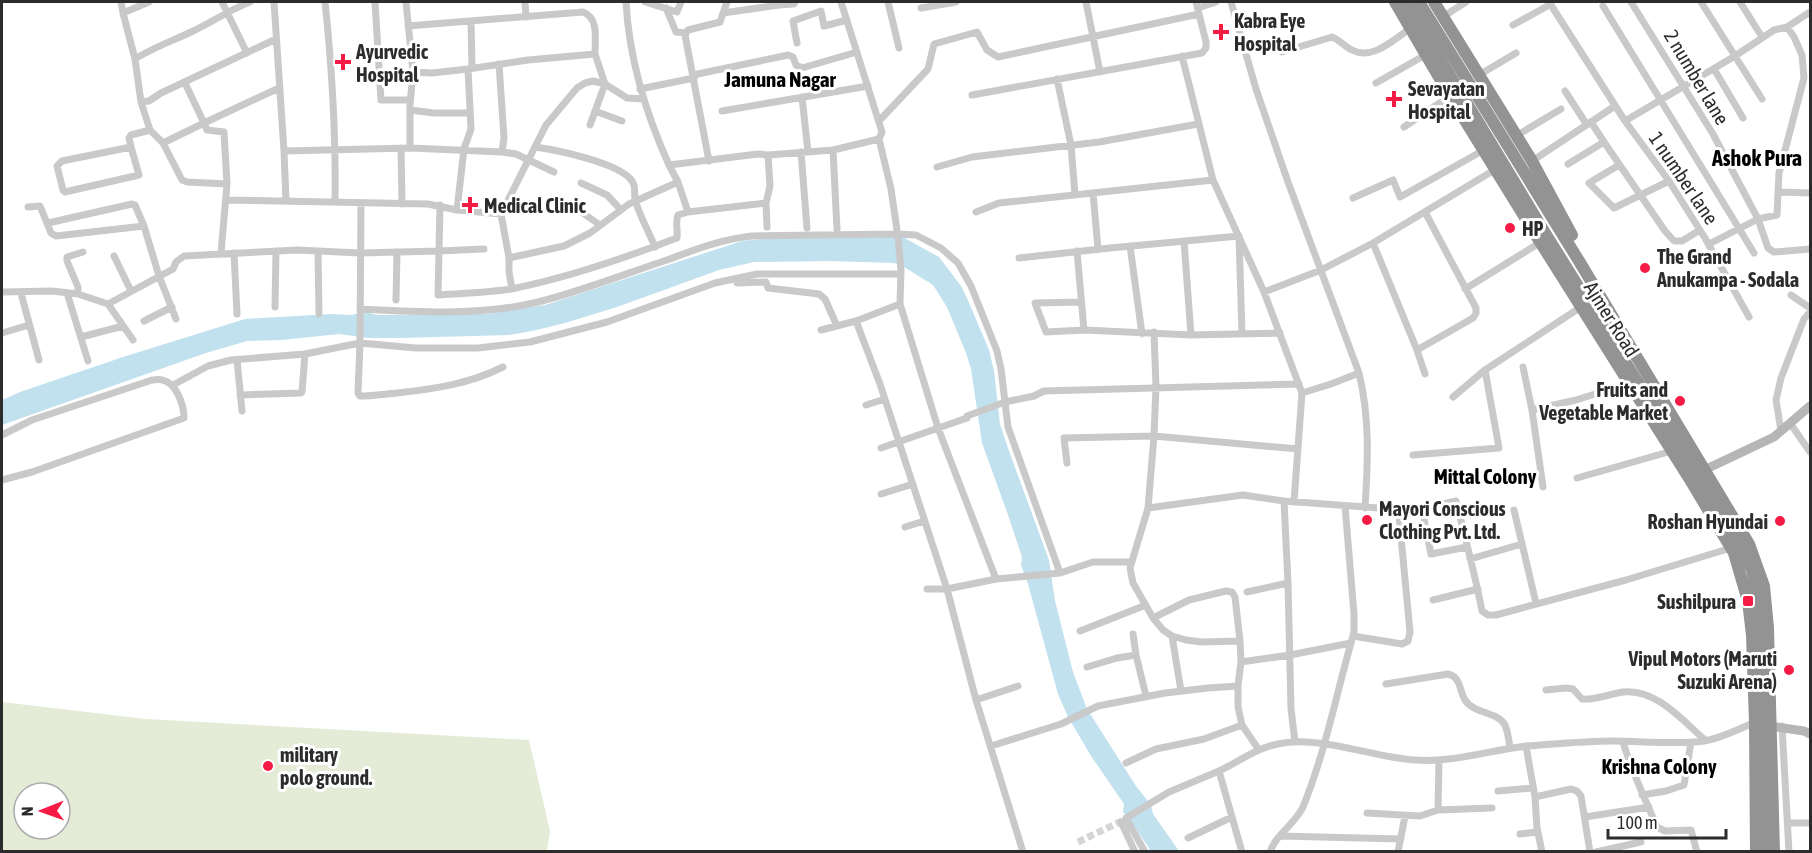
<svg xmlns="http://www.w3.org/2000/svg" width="1812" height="853" font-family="'Asap Condensed',sans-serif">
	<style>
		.green { fill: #e4ebd7; fill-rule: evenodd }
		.water { fill: #c1e1ee }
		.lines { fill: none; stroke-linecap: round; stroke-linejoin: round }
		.street-tunnel { stroke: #d5d5d5; stroke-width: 7; stroke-dasharray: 7 3.5; stroke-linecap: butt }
		.street { stroke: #c9c9c9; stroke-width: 7 }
		.secondary { stroke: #b6b6b6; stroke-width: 9 }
		.highway { stroke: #939393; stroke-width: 12 }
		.highway-bridge { stroke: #939393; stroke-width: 12 }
		.poi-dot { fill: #f51b44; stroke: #fff; stroke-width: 2 }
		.labels { text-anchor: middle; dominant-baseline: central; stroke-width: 6; stroke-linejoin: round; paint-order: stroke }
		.poi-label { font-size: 20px; font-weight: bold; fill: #2c2c2c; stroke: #fff; text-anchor: start }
		.street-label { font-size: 20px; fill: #2c2c2c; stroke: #fff }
		.neighbourhood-label { font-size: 21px; font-weight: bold; fill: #000; stroke: #fff }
		.quarter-label { font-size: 22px; font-weight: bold; fill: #000; stroke: #fff }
	</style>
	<rect width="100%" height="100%" fill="#fff"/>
	<path class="green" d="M2,702L146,719L529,740L550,831L547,851H2ZM24,793H60V829H24Z"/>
	<path class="water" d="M901,236L939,257L961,286L967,298L989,350L994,371L1000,424L1009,451L1049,560L1055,601L1073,672L1087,709L1136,786L1151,805L1153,814L1179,851H1151L1132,823L1123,812L1124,804L1091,756L1068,717L1058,694L1028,584L1021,565L1022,557L1007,512L982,443L971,369L966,353L947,307L933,285L904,267L894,263L829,261L754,262L719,270L617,307L565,323L532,331L509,335L401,338H368L339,334L282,340L247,341L203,354L2,425V400L20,392L123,357L245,319L331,314L351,315L366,312L377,315L487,314L545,305L742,241C795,235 848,240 901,236Z"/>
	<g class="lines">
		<path class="street-tunnel" d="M1078,842L1124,820"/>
		<path class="street" d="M121,2L123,13L149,2
			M222,2L247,53
			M274,2L284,151L286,201
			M325,2C332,68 336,134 335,201
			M375,2L381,100H410
			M406,2L413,72L410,105V148
			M525,2L526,17
			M626,2C629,58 646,114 669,165L758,154L768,155L833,150L879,139L882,132L841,2
			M645,2L677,12L681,2
			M888,2L899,48
			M1086,2L1100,72
			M1231,2L1256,89L1288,182L1359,373C1370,418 1368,462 1365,508
			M1549,2L1625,121L1735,56L1774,30L1787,27L1810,12
			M1631,2L1713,134L1758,219L1768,248L1774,252L1810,249
			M1701,2L1762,99
			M1740,2L1762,37
			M1603,6L1754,253
			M666,8L676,32L686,33
			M921,8L956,2
			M1198,8L1216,2
			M123,13L135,59C152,48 172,41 191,32C211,23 229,10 250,2
			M723,13L779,5L794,4L795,2
			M1444,16L1466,2
			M471,21L472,68
			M1513,25L1551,4
			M408,26L583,12C599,18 595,39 595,54L528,60L468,69
			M797,43L793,21L821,11L824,26L847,20
			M1282,52L1332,37C1340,40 1345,47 1352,50C1373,61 1394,39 1411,28
			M1182,56L1213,180L1264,292L1302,393L1294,502
			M135,59L141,102L149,101L161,93L276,39
			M499,64L504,138L502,152
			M1714,69L1743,118
			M693,75L788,55L793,57L796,65L802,68L857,52
			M1479,75L1516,53
			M1057,79L1071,145L1075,195
			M185,83L204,123L163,143L182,180L187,182L227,184L224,132L207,130L204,123L279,88
			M1376,83L1427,54
			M640,89L694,78
			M1565,91L1587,125
			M972,95L1202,53L1206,48V42L1196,2
			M802,97L808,152
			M141,102L150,130L163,143
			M410,110L434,113H470
			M595,111L622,121
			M722,111L868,86
			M879,121L928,69L934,44L977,32L987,50L998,57L1199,14
			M1625,121L1669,181L1705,238L1749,317
			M590,125L605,84L595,54
			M1404,127L1450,96
			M1516,136L1561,109
			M879,139L891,189L898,237L901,270L900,304L938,428L996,579
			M1604,142L1665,231L1674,241H1682L1700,230
			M131,147L139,175L65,192L63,190L57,166L62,161Z
			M131,147L129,138L131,135L150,130
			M535,147C557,150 620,163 632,181C636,186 634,192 635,199C639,215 649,232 655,247
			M401,148L402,204
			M833,150L837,229
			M284,151L410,148L502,152L516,154L554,172
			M801,152L807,228
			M709,161L685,35L688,30L720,22L727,2
			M1532,161L1615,106
			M1568,164L1604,142L1591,122
			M1619,165L1589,183L1614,208L1669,181
			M937,167L972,157L1099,142L1198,124
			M678,182L688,212
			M581,183L607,195L621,210
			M1778,192L1810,193
			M1093,193L1098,249
			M1353,198L1393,180L1400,197L1484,150
			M226,200L428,204L457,210L464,149L471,129L468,69L432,73L413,72
			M361,203L360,343L358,393L360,396C372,396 385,394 397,393C434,389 469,384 503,367
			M570,204L600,225
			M440,205L438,295C463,293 487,293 511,289C567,278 622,259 674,239L677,238C678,230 675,222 678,215L688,212L766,203
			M28,207L40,206L51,233L56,236L144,226
			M457,210L501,214
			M976,212L999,203L1213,180
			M48,223L132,204L135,205L144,226L159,276L176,319
			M767,227L766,203L770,186L768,155
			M1184,241L1191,335
			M1373,243L1417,350L1473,318L1476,313V308L1425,212
			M1709,244L1758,219L1777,215L1779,173L1804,78L1802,55L1794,37L1787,27
			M1130,246L1142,334
			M318,251L319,314
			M1077,251L1084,330
			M221,253L227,184
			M234,253L237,314
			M114,256L131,291
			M509,258L564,246L590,233L629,204L678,182L669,165
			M1019,258L1110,248L1239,236L1242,334
			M737,283L766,282L768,288L819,294L825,299L837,326
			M512,289L509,272V258L501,214L546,125L577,88L585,83L593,81L605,84L627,98L643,99
			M1465,289L1541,242
			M2,292L52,291L78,294L108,304L133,340
			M1264,292L1321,270L1373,243L1496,169
			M21,293L39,360
			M67,293L88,361
			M78,294V287L67,261V257L83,252
			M1791,295L1810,308
			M396,300L397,252
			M1081,302L1035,303L1046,332L1084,330L1191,335L1280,333
			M108,304L173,269L176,262L184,256L297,250L360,253L439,251L484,249
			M275,307L276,251
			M360,309C419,312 480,316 538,302C581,291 622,275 664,261C692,251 721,239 752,236L897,234L916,235L941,248L958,263L971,286L997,351L1001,369L1008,427L1060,573
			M144,321L172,307
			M856,321L880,384L947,589L976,700L1023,852
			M821,330L856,321L900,304
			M1154,332L1156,387L1154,436L1148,508L1130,568L1133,583L1153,618L1163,630L1172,636L1186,640L1202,642L1240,641L1241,662L1238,686V707L1242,725L1259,750
			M2,333L29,325
			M81,337L123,326
			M1417,350L1425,374
			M237,360L242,411
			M1523,367L1532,410L1543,487
			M173,385L208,366L231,360L305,354
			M1302,393L1331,384L1359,373
			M240,395L300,393L302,392L305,354L360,343L416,348H478L530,342L607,322L715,283L757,274H901
			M1453,397L1485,370L1581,307
			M866,405L885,399
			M1532,410L1576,400L1630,383
			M967,416L1005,402L1034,396L1044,391L1299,384
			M1790,423L1810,452
			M1781,431L1776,400L1781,378L1804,319L1810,312
			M2,435L32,420L152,380C155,380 159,379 162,380C176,382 184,405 184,418L32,472L2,480
			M881,448L967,418
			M1413,455L1499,448L1485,370
			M1067,463L1064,438L1154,436L1298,449
			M1577,478L1672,451
			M881,494L913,484
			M1284,501L1288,583L1291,709L1295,742
			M1148,508L1243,495L1284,501L1392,509L1396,511L1399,516L1410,632L1408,641L1402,644L1353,636
			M1514,510L1536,603
			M905,527L924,521
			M1467,547L1431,554L1422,509L1456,501C1465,537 1475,574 1482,611L1488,615H1496L1626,580L1731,548
			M1470,559L1522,544
			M927,589H947L996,579L1060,573L1093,562H1131
			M1247,592L1288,583
			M1433,600L1478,589
			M1153,618L1189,600L1226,591L1232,592L1235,597L1240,641
			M1080,631L1146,605
			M1133,634L1136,655L1146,696
			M1172,636L1181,691
			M1241,662L1290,655L1351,643
			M1087,667L1117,658L1136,655
			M1386,684L1448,674C1461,677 1459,690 1465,700C1474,714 1497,711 1505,725C1508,732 1509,741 1510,748
			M1546,690L1566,688L1573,689L1582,699C1596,700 1609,694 1623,692C1656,688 1683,721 1705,740
			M976,700L1018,686
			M1782,726L1789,852
			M1623,742C1632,772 1645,799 1657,827L1665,831L1691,830L1697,852
			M991,746L1061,724L1098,706L1165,693L1208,688L1238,686
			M1526,746L1535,797L1537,828L1542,852
			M1126,763L1156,749L1204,739L1242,725
			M1498,791L1533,788
			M1642,795L1666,791L1684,785L1691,742
			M1535,797L1571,789L1577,791L1581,796L1590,852
			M1438,810L1439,760
			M1367,813L1420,816L1438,810L1492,808
			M1232,817L1242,852
			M1585,817L1649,807
			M1121,822L1135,852
			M1788,823H1810
			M1520,834L1537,832
			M1280,836L1401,839
			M1188,838L1232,817L1219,771C1232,765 1245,756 1259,750C1309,728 1364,757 1415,760C1452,763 1490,750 1527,746C1555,744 1585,741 1613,741C1643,741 1675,745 1704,741C1722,738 1739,729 1755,722
			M1145,852L1126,818L1169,792L1219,771
			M1270,852C1276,834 1295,824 1303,807C1326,750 1337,691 1354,632V614L1345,506
			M1398,852L1405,816
			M1596,852L1641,842"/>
		<path class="secondary" d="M1700,472L1774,437L1810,406
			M1770,726L1804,731L1810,734"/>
		<path class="highway" d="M1395,2L1450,96L1537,237L1689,478L1734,553L1748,601L1752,635L1755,722L1756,852
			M1419,2L1579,261L1749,544L1764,586L1768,628L1774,852
			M1434,2L1532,161L1572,235"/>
		<path class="highway-bridge" d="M1406,2L1545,233L1742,550L1752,570L1758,600L1765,852"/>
	</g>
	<g class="poi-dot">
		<path d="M1218 23h6v6h6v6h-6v6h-6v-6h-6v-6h6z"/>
		<path d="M340 53h6v6h6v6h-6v6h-6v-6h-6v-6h6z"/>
		<path d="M1391 90h6v6h6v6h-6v6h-6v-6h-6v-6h6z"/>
		<path d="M467 196h6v6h6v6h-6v6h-6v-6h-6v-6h6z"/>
		<circle cx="1510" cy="228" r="6"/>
		<circle cx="1645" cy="268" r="6"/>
		<circle cx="1680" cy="401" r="6"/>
		<circle cx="1367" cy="520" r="6"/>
		<circle cx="1780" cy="521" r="6"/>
		<rect x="1742" y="595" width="12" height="12" rx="3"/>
		<circle cx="1789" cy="670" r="6"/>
		<circle cx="268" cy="766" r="6"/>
	</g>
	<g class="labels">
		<g class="poi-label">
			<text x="1234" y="20">Kabra Eye<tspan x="1234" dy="23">Hospital</tspan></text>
			<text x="356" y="51">Ayurvedic<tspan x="356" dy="23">Hospital</tspan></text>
			<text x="1408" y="88">Sevayatan<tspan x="1408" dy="23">Hospital</tspan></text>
			<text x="484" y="205">Medical Clinic</text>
			<text x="1522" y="228">HP</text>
			<text x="1657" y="256">The Grand<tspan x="1657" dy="23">Anukampa - Sodala</tspan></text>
			<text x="1668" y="389" text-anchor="end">Fruits and<tspan x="1668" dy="23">Vegetable Market</tspan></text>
			<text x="1379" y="508">Mayori Conscious<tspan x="1379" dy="23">Clothing Pvt. Ltd.</tspan></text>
			<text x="1768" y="521" text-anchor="end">Roshan Hyundai</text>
			<text x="1736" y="601" text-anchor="end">Sushilpura</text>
			<text x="1777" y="658" text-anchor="end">Vipul Motors (Maruti<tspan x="1777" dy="23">Suzuki Arena)</tspan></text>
			<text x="280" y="754">military<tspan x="280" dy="23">polo ground.</tspan></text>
		</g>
		<g class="street-label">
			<text transform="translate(1697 77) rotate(59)">2 number lane</text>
			<text transform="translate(1684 178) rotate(56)">1 number lane</text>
			<text transform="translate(1612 319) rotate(58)">Ajmer Road</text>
		</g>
		<g class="neighbourhood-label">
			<text x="780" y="79">Jamuna Nagar</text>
			<text x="1485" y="476">Mittal Colony</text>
			<text x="1659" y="766">Krishna Colony</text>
		</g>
		<g class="quarter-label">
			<text x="1757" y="158">Ashok Pura</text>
		</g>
	</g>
	<rect width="1812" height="853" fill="none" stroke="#2c2c2c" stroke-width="6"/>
	<g transform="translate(42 811) rotate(269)"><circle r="28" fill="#ffffff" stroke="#ababab" stroke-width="1.5"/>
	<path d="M0-4.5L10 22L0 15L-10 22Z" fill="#f51b44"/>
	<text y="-9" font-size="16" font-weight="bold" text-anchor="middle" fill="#2c2c2c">N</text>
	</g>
	<path d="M1608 829v9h118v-9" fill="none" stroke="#2c2c2c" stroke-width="3"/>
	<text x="1617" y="829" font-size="18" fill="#2c2c2c" stroke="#ffffff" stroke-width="4.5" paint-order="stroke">100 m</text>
</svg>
